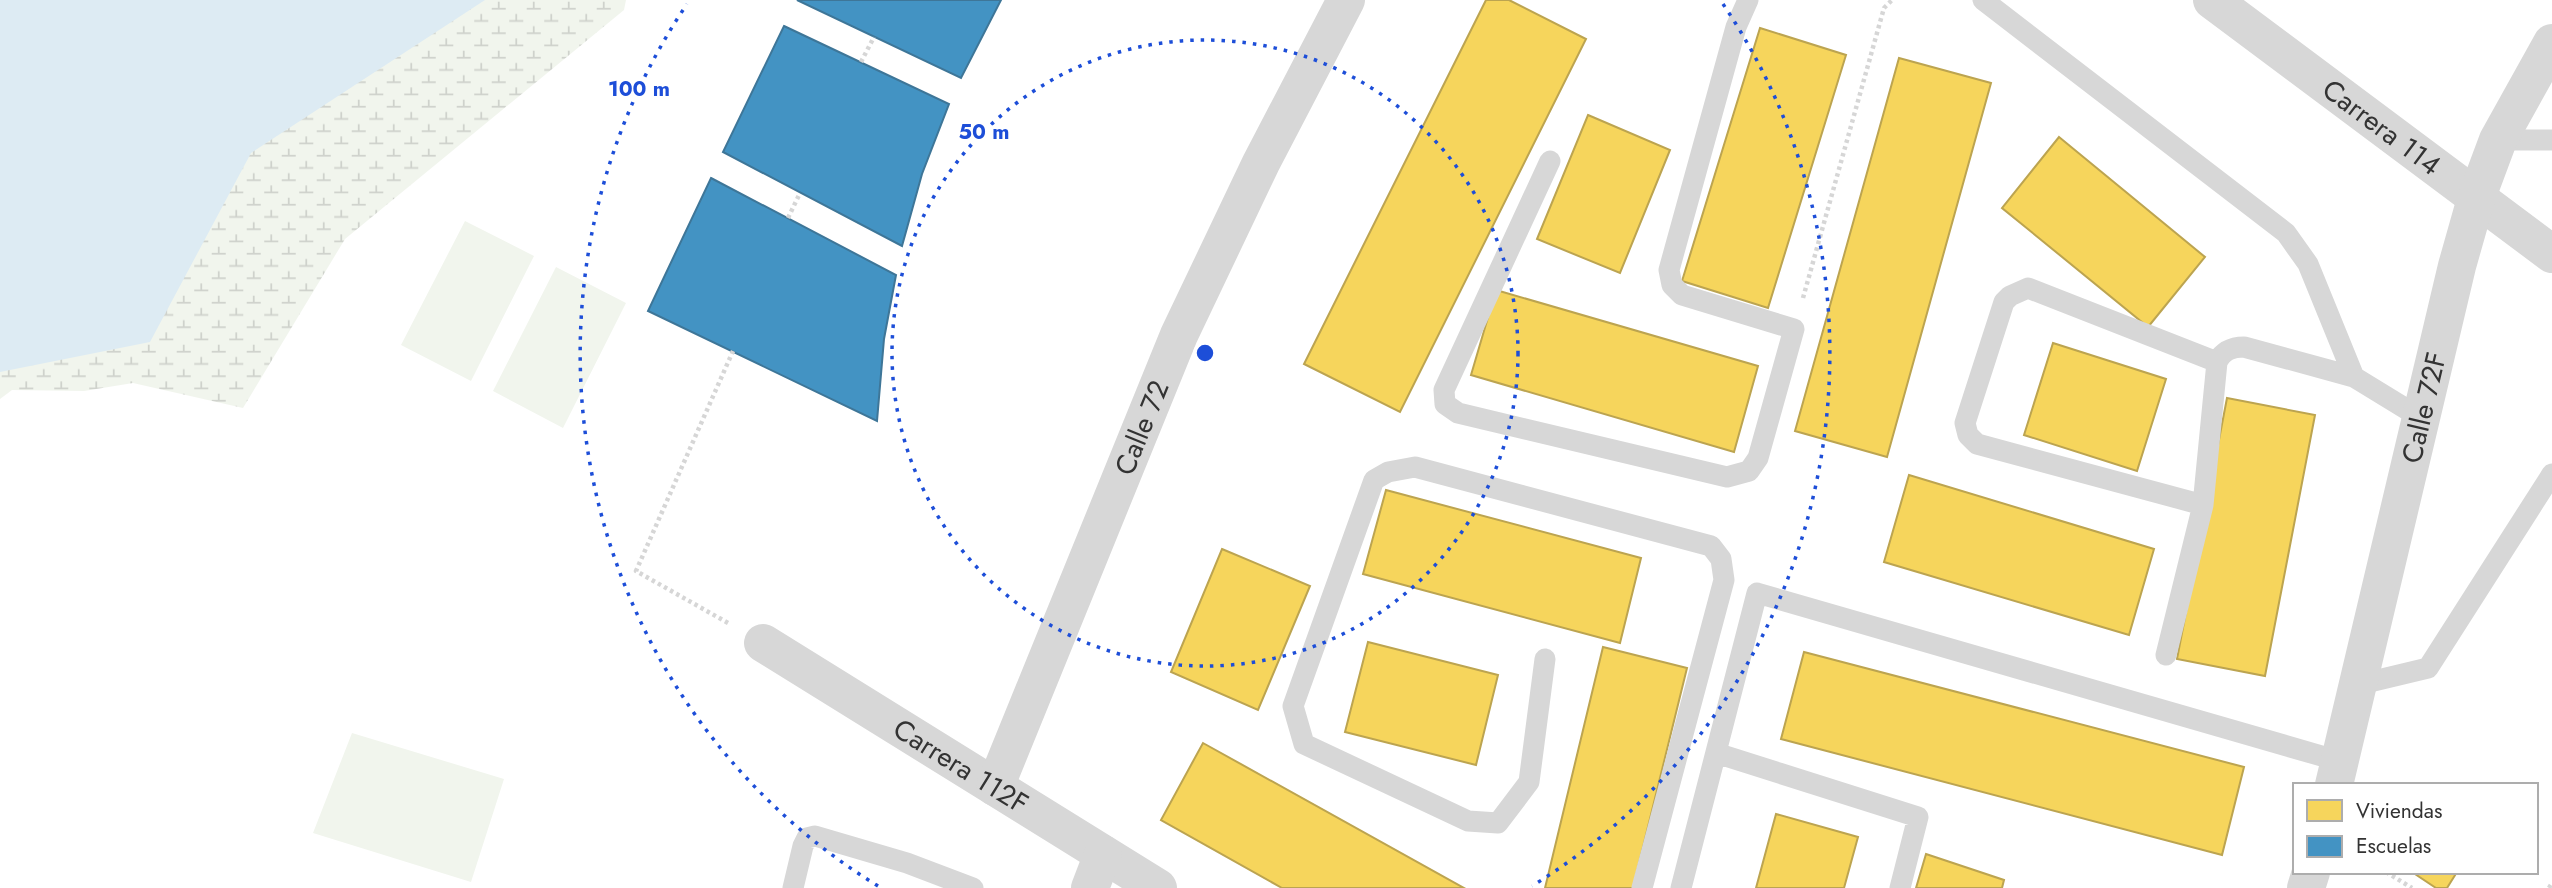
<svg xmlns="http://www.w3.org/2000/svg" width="2552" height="888" font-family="Jost,sans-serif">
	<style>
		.wetland { fill: url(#wetland-marsh) }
		.pitch { fill: #f1f5ed }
		.water { fill: #ddebf3 }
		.homes { fill: #f6d55c; stroke: #bca450; stroke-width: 2 }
		.schools { fill: #4393c3; stroke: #3e7698; stroke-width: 2 }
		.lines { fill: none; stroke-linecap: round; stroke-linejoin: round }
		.path { stroke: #d6d6d6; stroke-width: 4.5; stroke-dasharray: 3.5 3.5; stroke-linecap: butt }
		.service { stroke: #d7d7d7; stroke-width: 21 }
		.minor { stroke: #d7d7d7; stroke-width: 38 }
		.tertiary { stroke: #d7d7d7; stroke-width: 38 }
		.ring { fill: none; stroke: #1d4ed8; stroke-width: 3.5; stroke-dasharray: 3.5 7 }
		.labels { text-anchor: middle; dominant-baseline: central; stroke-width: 7; stroke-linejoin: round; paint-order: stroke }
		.street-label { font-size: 28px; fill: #333; stroke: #fff }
		.centre { fill: #1d4ed8; stroke: #fff; stroke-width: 3.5 }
		.ring-label { font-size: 21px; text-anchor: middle; font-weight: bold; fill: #1d4ed8; stroke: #fff; stroke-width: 7; stroke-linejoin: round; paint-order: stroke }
	</style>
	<defs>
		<pattern id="wetland-marsh" width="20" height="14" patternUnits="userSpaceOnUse" patternTransform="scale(1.75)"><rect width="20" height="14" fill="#f1f5ed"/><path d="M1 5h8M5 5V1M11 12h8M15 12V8" fill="none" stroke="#cfd2cc"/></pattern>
	</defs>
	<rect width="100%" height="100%" fill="#fff"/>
	<path class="wetland" d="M0,0H626L624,10L345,239L243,408L133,383L84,391L12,390L0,399Z"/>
	<path class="pitch" d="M465,221L534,256L471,381L401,345Z
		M556,267L626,303L563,428L493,391Z
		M352,733L504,779L471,882L313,833Z"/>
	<path class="water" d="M0,0H485L251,153L150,342L0,372Z"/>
	<path class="homes" d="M1486,0H1509L1586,39L1400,412L1304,364Z
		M1760,28L1846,55L1768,308L1682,281Z
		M1899,58L1991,83L1887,457L1795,431Z
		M1588,115L1670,150L1620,273L1537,239Z
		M2059,137L2205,257L2148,327L2002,208Z
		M1496,290L1758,366L1734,452L1471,375Z
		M2053,343L2166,379L2137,471L2024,435Z
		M2227,398L2315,415L2265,676L2177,659Z
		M1909,475L2154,549L2129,635L1884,562Z
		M1386,490L1641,558L1620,643L1363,574Z
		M1222,549L1310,586L1258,710L1171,672Z
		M1368,642L1498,675L1476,765L1345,732Z
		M1603,647L1687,668L1633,888H1545Z
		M1804,652L2244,767L2222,855L1781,739Z
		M1203,743L1464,888H1282L1161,820Z
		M1776,814L1858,837L1844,888H1756Z
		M1926,854L2004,880L2002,888H1916Z
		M2412,872H2457L2447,888H2436Z"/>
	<path class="schools" d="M797,0H1001L961,78Z
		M784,26L949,104L922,174L902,246L723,152Z
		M711,178L896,275L884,339L877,421L648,311Z"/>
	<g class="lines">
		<path class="path" d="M861,62L874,37
			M788,218L800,193
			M1803,298L1884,8L1892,0
			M728,623L636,571L733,351
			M2386,872L2412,888
			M2549,888L2552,883"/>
		<path class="service" d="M1983,0L2286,233L2308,264L2354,377L2421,418
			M2498,140H2552
			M1550,161L1444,390L1445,404L1458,413L1727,477L1749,471L1758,458L1794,329L1682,295L1672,285L1669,270L1736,27L1748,0
			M2203,505L1977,444L1968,435L1965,423L2004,302L2010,296L2028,288L2217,362
			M2166,655L2203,505L2217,362C2223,351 2231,347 2244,347L2354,377
			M1545,659L1529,782L1498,823L1468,821L1304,744L1293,706L1374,480L1388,472L1415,467L1711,546L1721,559L1724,580L1642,888
			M2357,685L2428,668L2552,474
			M1716,753L1918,817L1900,888
			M793,888L803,846L807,838L815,836L907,863L973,888
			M1681,888L1757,593L2339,761"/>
		<g class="minor">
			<path id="s1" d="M2212,0L2552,254"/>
			<path id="s2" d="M763,643L1158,888"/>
			<path id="s3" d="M995,787L1179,335L1261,163L1346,0"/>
			<path d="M1090,888L1103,854"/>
		</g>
		<g class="tertiary">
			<path id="s4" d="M2334,785L2457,266L2476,199L2498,140L2552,43"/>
			<path d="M2306,888L2311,872"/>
		</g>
	</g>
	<g class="ring">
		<circle cx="1205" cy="353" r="313"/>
		<path d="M878 886A625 625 0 0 1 687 4M1723 4A625 625 0 0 1 1532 886"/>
	</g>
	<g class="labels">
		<g class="street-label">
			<text stroke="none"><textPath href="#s1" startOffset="212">Carrera 114</textPath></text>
			<text stroke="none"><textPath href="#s4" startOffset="388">Calle 72F</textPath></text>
			<text stroke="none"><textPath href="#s3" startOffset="388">Calle 72</textPath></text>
			<text stroke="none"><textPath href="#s2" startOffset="233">Carrera 112F</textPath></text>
		</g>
	</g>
	<circle cx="1205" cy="353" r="10" class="centre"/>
	<g class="ring-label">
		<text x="639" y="96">100 m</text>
		<text x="984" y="139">50 m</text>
	</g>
	<rect x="2293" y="783" width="245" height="91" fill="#ffffff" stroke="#adadad" stroke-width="2"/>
	<rect x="2307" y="800" width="35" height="21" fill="#f6d55c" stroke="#adadad" stroke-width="2"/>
	<text x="2356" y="818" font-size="21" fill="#333333">Viviendas</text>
	<rect x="2307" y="836" width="35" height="21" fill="#4393c3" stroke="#adadad" stroke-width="2"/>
	<text x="2356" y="853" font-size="21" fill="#333333">Escuelas</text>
</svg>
